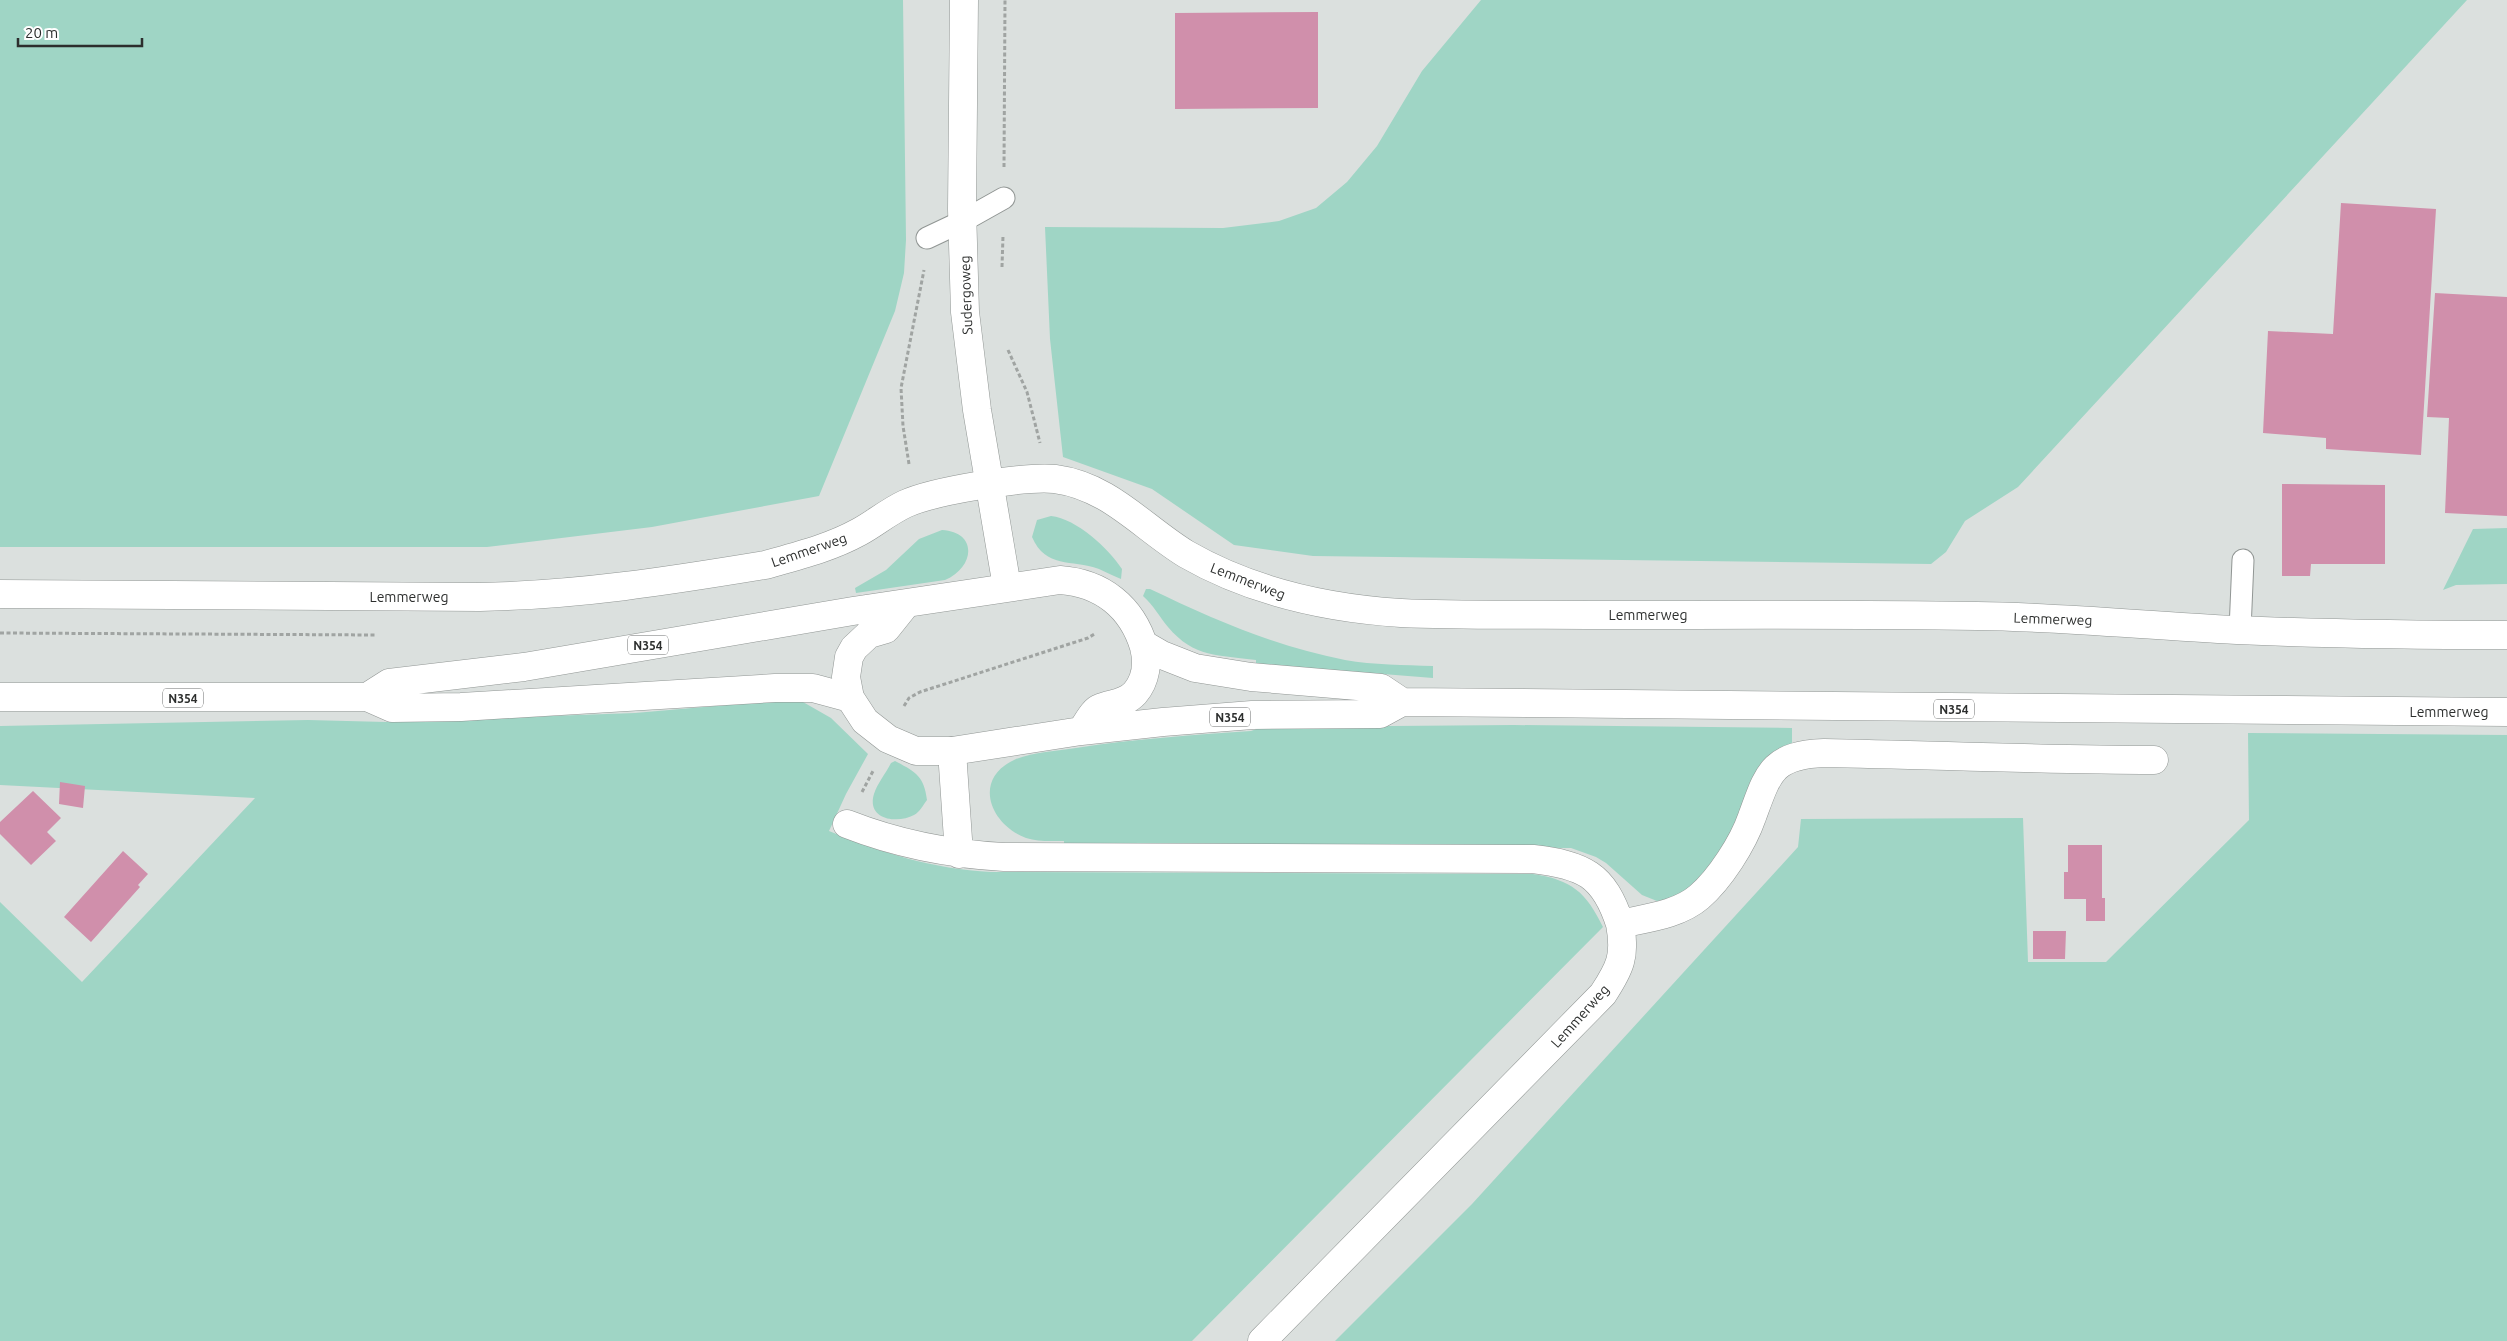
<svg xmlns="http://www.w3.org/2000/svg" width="2507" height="1341" font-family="Ubuntu,sans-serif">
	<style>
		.green { fill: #9fd5c5 }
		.building { fill: #d08fab }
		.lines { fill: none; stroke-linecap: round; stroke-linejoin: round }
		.service-casing { stroke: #919694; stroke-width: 23 }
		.minor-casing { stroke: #919694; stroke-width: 29 }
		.tertiary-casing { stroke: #919694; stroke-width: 29 }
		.primary-casing { stroke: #919694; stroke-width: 29 }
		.path { stroke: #a0a4a2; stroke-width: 3; stroke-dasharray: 4 2.5; stroke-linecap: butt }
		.service { stroke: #fff; stroke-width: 21 }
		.minor { stroke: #fff; stroke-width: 28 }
		.tertiary { stroke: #fff; stroke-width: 28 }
		.primary { stroke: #fff; stroke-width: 28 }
		.labels { text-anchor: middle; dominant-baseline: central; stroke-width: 4; stroke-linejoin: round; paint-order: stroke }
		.shield { fill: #fff; stroke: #6b6d6c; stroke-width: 1 }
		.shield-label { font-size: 12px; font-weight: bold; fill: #2c2e2d }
		.street-label { font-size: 14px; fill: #2c2e2d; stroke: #fff }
	</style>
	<rect width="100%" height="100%" fill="#dbe0de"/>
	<path class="green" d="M0,0H903L906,240L904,273L895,311L819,496L652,527L487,547H0Z
		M1481,0H2467L2018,487L1965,521L1946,552L1931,564L1313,556L1234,545L1152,489L1063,457L1050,339L1045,227L1223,228L1279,221L1316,208L1347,182L1377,146L1422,71Z
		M1051,516C1077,519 1108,548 1122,569L1121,579C1113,576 1106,572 1099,569C1071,559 1046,569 1032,537L1037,520Z
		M2507,528V584L2456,585L2443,590L2473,529Z
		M942,530C978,532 975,567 945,580L856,593L855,588L886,570L919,539Z
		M1146,589H1150C1213,619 1276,647 1345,660C1374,665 1404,665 1433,666V678L1256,664V660C1219,655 1194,658 1168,627C1159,616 1154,606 1143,596Z
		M772,701L803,702L831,718L868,754L846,794L829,831C882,853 933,869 991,872L1533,874C1572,880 1586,892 1603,927L1192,1341H0V902L82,982L255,798L0,785V726L308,720L386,722L635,713Z
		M1514,725L1792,728V745L1740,815L1722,849L1695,885L1670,899L1657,901L1642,895L1606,863L1596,857L1571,848L1064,844V841C1051,841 1038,842 1026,838C989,824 972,778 1016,759C1034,752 1057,751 1076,748C1134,739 1192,735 1251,731L1262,727Z
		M2248,733L2507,735V1341H1335L1472,1204L1798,847L1801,819L2023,818L2028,962H2106L2249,820Z
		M895,761C916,772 924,776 927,800C923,805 920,812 914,815C898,824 866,820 874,794C877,784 886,773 891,763Z"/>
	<path class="building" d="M1318,12V108L1175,109V13Z
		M2341,203L2436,209L2421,455L2326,449V438L2263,433L2268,331L2333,334Z
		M2435,293L2507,297V516L2445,513L2449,418L2427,417Z
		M2282,484L2385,485V564H2311L2310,576H2282Z
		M60,782L85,786L83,808L59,804Z
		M33,791L61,818L47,832L56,841L31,865L0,834V822Z
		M2068,845H2102V898H2105V921H2086V899H2064V872H2068Z
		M123,851L148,874L138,885L140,887L91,942L64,917Z
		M2033,931H2066L2065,959H2033Z"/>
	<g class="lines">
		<g class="service-casing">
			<path id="service" d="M927,238L963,221L1004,198
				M2240,630L2243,560"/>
		</g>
		<g class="minor-casing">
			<path id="minor" d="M0,594L480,597C579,595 668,581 765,565C797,556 830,548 859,532C874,524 888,512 905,504C933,491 1024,476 1055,479C1109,486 1142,527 1186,554C1252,592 1325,608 1401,613C1467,616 1533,614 1599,615C1725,615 1851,614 1977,616C2064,617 2150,626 2237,630C2327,634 2417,635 2507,635
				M952,751L959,854
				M847,824C898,844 949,854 1004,857L1533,859C1583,865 1604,874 1620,924
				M1262,1341L1603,994C1620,968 1626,956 1620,924C1646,918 1678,915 1699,897C1720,879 1743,843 1752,817C1768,774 1771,755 1824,753C1934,755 2044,760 2154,760"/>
		</g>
		<g class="tertiary-casing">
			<path id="tertiary" d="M964,0L962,209L965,312L977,410L1007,587"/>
		</g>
		<g class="primary-casing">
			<path id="primary" d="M906,604L886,629L869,634L854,648L849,657L846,677L850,698L865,721L888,739L916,751H952L1081,731L1163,722L1252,715L1380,714L1402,702L2507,712
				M1143,644L1162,655L1195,668L1251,677L1381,688L1402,702
				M0,697H367L392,708L461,707L775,688H813L850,698
				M367,697L389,683L524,667L853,611L1060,580C1102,583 1132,607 1144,647C1148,663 1146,680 1135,693C1125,704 1112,703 1100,708C1093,710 1086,725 1081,731"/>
		</g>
		<path class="path" d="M1004,167L1005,0
			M1002,267L1003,236
			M1008,350L1027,392L1040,443
			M909,464L903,426L901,388L924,270
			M0,633L377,635
			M904,706L909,698L920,692L1088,638L1096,633
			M862,792L873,771"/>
		<use href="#service" class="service"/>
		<use href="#minor" class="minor"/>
		<use href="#tertiary" class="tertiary"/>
		<use href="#primary" class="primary"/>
	</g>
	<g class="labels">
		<g class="shield">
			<rect x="628" y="635.5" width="40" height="19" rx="4"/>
			<rect x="163" y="688.5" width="40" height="19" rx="4"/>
			<rect x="1934" y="699.5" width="40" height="19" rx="4"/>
			<rect x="1210" y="707.5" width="40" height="19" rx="4"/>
		</g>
		<g class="shield-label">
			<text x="648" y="645">N354</text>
			<text x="183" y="698">N354</text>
			<text x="1954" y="709">N354</text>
			<text x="1230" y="717">N354</text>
		</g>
		<g class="street-label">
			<text transform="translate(966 295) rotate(-92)">Sudergoweg</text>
			<text transform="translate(809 550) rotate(-19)">Lemmerweg</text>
			<text transform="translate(1248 581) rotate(21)">Lemmerweg</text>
			<text x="409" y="597">Lemmerweg</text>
			<text x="1648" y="615">Lemmerweg</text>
			<text transform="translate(2053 619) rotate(2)">Lemmerweg</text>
			<text x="2449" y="712">Lemmerweg</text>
			<text transform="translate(1580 1016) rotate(-48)">Lemmerweg</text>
		</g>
	</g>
	<path d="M18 38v8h124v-8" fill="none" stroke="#2c2e2d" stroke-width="2.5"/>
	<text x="25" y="38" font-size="15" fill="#2c2e2d" stroke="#ffffff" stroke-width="4" paint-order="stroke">20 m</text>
</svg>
